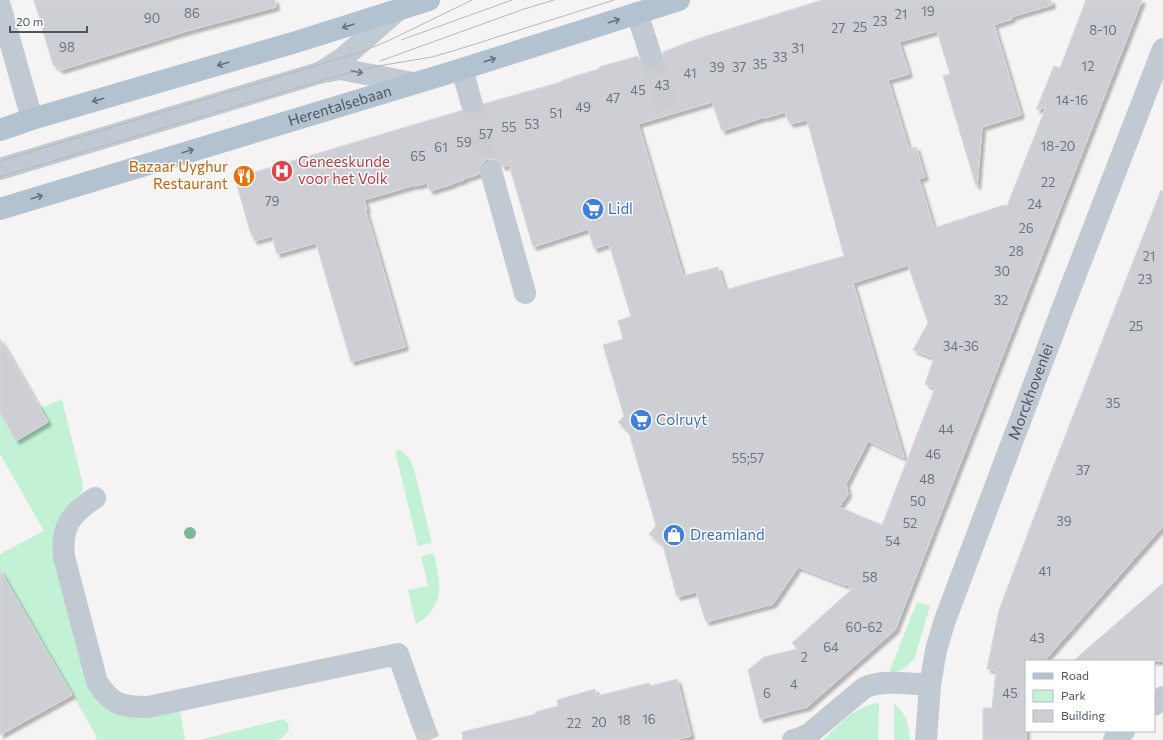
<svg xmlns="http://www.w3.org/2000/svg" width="1163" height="740" font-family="Commissioner,sans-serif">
	<defs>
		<filter id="shadow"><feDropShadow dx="3.5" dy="3.5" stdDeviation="1" flood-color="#0004"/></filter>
	</defs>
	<rect width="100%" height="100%" fill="#f5f3f3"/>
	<g fill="#c3f1d5">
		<path d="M62 399 83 485V490L64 514 91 688 180 710 185 740H94L97 737 0 570V554L44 531 0 454V412L16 440 48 422 40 408Z"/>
		<path d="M400 450 410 459 414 469 432 543 418 546 395 451Z"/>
		<path d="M434 553C440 583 447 605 416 624L408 590 428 586 421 556Z"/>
		<path d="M917 602 930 606 915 657C909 665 902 673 891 672L890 670Z"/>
		<path d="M879 703 878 740H823C839 725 856 705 879 703Z"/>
		<path d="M894 704C906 712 909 726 910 740H894Z"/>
		<path d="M284 719 288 723 289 730 283 737 277 740H199Z"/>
	</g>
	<g fill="#cdcfd5" stroke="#d7d9de" fill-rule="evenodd" filter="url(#shadow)">
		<path d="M34 0H275L276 7 187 31 61 70 53 65Z"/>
		<path d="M822 0H1051L1052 5 1011 17 1012 19 994 25 1021 115 982 127 977 186H976L943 76 950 74 937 31 899 42 909 74 888 80 909 149 916 147 925 177 919 179 934 228 1004 205 1007 206 1046 107 1036 110 1054 66 1060 68 1086 0H1142L895 630 807 707 760 719 748 670 764 657 797 649 792 643 853 588 848 586 852 583 845 585 798 567 773 604 706 622 696 592 677 597 663 546 649 534 656 526 629 433 618 422 624 416 603 345 623 339 618 321 631 316 609 244 594 249 588 229 533 247 509 165 503 167 499 162 494 159H487L482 163 479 168V174L463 179 464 180 453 183V184L430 191 427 183 415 186V185L364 200 367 209H365L386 280 405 347 351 362 316 243 277 254 272 236 254 241 252 234 251 235 235 178 463 110 468 113H475L480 109 483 104 561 82V81L575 76 599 69V67L638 56 643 66 648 68H654L661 64 663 58V52L697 39ZM712 102 722 131 765 117V118L785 112 788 121H789L790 124 807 120 844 256 725 290 718 267 683 276 638 124ZM908 265 928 323 913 350 934 358 925 384 935 388 882 525 839 507 848 494 846 484 868 441 904 458 853 283Z"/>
		<path d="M1161 190 1163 191V526L1044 661H1026V740H983V708H992L996 671 987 669 999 610 1048 480Z"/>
		<path d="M0 339 48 422 16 441 0 412Z"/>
		<path d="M0 570 72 695 0 735Z"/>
		<path d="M1163 583V661H1073Z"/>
		<path d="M677 679 691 736 675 740H463L462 732 536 714 535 712 558 706 557 700 595 689 597 696 649 683 650 686Z"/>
	</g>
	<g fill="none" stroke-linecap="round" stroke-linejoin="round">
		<g stroke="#caccce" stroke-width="22" stroke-dasharray="22 11" stroke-linecap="butt">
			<path d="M651 56 669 115"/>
			<path d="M471 101 491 171"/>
			<path d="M422 722 429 740"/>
		</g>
		<g stroke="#c1cad2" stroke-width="22">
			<path d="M0 6 32 119"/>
			<path d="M637 13 651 56"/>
			<path d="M462 69 471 101"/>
			<path d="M321 72 343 58 398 10"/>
			<path d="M0 169 319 73 340 69 413 83"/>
			<path d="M491 171 525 293"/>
			<path d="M95 498C70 514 61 527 64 557L97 682C112 705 121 707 148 707L398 654 422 722"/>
			<path d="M1154 705 1163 697"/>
			<path d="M793 740 800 738 809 734 864 688C881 679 910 684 930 685"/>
			<path id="s1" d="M926 740 930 685 936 650 945 620 1063 307 1163 49"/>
			<path d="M1114 740 1124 731"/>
		</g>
		<g stroke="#b3c2d1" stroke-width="22">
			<path d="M0 130 32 119 296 42 429 0"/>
			<path id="s2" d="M0 209 462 69 679 0"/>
		</g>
		<g stroke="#b5b8bd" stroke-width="1">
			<path d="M401 40 512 0"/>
			<path d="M380 61 524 9 554 0"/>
			<path d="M0 161 361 52 390 40 472 0"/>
			<path d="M0 177 334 77 378 66 432 57 453 51 614 0"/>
		</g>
	</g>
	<circle fill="#7bb799" cx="190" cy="533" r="6"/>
	<defs><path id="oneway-shaft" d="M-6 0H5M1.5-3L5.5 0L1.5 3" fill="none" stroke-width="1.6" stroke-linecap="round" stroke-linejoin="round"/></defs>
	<g stroke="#64717d">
		<use href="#oneway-shaft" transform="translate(614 21) rotate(-18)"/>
		<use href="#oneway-shaft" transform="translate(348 26) rotate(162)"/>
		<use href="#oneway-shaft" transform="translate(490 60) rotate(-18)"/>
		<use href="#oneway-shaft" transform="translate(223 64) rotate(164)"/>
		<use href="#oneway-shaft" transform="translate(98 100) rotate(164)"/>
		<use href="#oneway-shaft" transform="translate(188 151) rotate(-17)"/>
		<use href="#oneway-shaft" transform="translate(37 197) rotate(-17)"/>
	</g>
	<use stroke="#6e7983" href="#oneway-shaft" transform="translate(357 72) rotate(12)"/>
	<defs>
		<g id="hospital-disc" transform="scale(1.15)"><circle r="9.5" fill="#e0444e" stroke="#fff"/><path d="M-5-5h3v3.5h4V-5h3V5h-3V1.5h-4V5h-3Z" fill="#fff"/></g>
		<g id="restaurant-disc" transform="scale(1.15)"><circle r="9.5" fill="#e8710a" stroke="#fff"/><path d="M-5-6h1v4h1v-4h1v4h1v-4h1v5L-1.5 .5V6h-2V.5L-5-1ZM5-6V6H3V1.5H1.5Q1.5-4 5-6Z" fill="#fff"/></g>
		<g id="supermarket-disc" transform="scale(1.15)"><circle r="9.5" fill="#3f7fe0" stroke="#fff"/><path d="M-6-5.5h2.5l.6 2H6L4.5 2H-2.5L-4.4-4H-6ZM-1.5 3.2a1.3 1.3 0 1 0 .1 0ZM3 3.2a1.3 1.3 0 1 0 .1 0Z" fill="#fff"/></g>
		<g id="shop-disc" transform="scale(1.15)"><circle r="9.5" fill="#3f7fe0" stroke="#fff"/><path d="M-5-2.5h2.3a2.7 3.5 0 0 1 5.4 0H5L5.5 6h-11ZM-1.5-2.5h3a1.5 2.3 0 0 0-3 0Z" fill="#fff"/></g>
	</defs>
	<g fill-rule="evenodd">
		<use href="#hospital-disc" x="282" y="171"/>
		<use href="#restaurant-disc" x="244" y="176"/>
		<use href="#supermarket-disc" x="593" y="209"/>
		<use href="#supermarket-disc" x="641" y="420"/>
		<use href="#shop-disc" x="674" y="535"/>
	</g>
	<g text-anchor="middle" stroke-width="3" stroke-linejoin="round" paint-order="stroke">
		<g font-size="13" fill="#6b747e">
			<text x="928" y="16">19</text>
			<text x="192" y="18">86</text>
			<text x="901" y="19">21</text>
			<text x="152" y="23">90</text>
			<text x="880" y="26">23</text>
			<text x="860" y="32">25</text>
			<text x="838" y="33">27</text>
			<text x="1103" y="35">8-10</text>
			<text x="67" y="52">98</text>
			<text x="798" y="53">31</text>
			<text x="780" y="62">33</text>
			<text x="760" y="69">35</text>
			<text x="1088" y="71">12</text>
			<text x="717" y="72">39</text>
			<text x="739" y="72">37</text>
			<text x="690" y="78">41</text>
			<text x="662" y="90">43</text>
			<text x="638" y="95">45</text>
			<text x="613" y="103">47</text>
			<text x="1072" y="105">14-16</text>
			<text x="583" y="112">49</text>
			<text x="556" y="118">51</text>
			<text x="532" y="129">53</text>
			<text x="509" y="132">55</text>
			<text x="486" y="139">57</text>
			<text x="464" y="147">59</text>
			<text x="1058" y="151">18-20</text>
			<text x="441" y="152">61</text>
			<text x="418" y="161">65</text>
			<text x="1048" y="187">22</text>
			<text x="272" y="206">79</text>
			<text x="1035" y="209">24</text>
			<text x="1026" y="233">26</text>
			<text x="1016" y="256">28</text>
			<text x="1149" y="261">21</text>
			<text x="1002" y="276">30</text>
			<text x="1145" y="284">23</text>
			<text x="1001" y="305">32</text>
			<text x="1136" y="331">25</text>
			<text x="961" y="351">34-36</text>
			<text x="1113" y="408">35</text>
			<text x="946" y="434">44</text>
			<text x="933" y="459">46</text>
			<text x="748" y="463">55;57</text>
			<text x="1083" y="475">37</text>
			<text x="927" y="484">48</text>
			<text x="918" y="506">50</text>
			<text x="1064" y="526">39</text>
			<text x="910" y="528">52</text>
			<text x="893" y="546">54</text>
			<text x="1045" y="576">41</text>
			<text x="870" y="582">58</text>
			<text x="864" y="632">60-62</text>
			<text x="1037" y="643">43</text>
			<text x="831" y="652">64</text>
			<text x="804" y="662">2</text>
			<text x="794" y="689">4</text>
			<text x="767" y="698">6</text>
			<text x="1010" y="698">45</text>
			<text x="649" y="724">16</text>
			<text x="624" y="725">18</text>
			<text x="599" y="727">20</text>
			<text x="574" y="728">22</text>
		</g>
		<g font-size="15" fill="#4a5661" stroke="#fff">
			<text dy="5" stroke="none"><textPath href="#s2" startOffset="355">Herentalsebaan</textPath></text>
			<text dy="5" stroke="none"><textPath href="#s1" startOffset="366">Morckhovenlei</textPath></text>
		</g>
		<g font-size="15" fill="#be3a42" stroke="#fff" text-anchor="start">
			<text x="298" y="167">Geneeskunde<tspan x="298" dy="17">voor het Volk</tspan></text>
		</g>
		<g font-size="15" fill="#c56008" stroke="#fff" text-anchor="end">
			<text x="228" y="172">Bazaar Uyghur<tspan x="228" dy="17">Restaurant</tspan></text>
		</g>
		<g font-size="15" fill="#366cbe" stroke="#fff" text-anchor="start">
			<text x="608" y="214">Lidl</text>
			<text x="656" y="425">Colruyt</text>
			<text x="690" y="540">Dreamland</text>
		</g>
	</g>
	<rect x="1025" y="660" width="130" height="72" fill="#ffffff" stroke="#b7bbc0"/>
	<rect x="1033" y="673" width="20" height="6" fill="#b3c2d1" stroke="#b7bbc0"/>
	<text x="1061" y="680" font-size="12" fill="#4a5661">Road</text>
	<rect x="1033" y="690" width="20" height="12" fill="#c3f1d5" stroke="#b7bbc0"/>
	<text x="1061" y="700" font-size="12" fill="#4a5661">Park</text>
	<rect x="1033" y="710" width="20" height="12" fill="#cdcfd5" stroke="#b7bbc0"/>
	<text x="1061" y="720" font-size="12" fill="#4a5661">Building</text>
	<path d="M10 26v6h77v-6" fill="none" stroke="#4a5661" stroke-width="2"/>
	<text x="16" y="26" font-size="12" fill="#4a5661" stroke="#ffffff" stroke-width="3" paint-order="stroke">20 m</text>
</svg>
